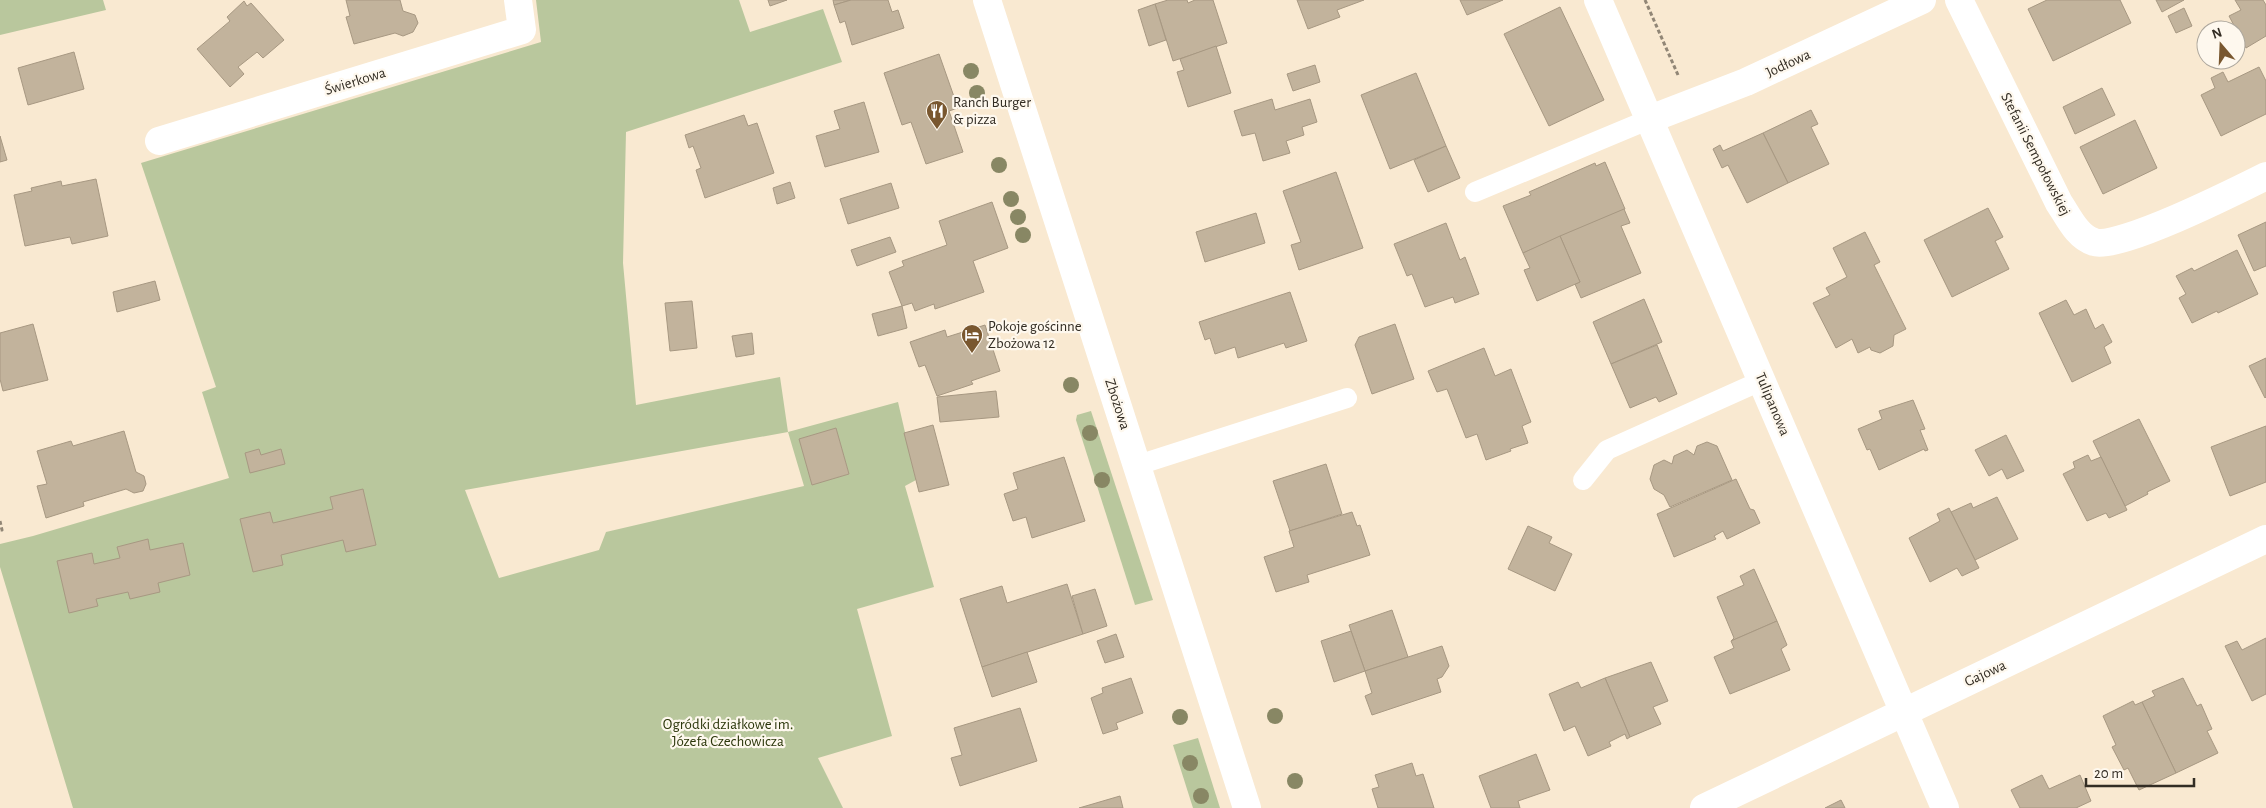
<svg xmlns="http://www.w3.org/2000/svg" width="2266" height="808" font-family="'Alegreya Sans',sans-serif">
	<rect width="100%" height="100%" fill="#f9e9d1"/>
	<g fill="#b9c79d" fill-rule="evenodd">
		<path d="M0 0H103L106 10 0 35Z"/>
		<path d="M536 0H739L750 32 823 9 842 62 626 132 623 263 636 405 780 377 788 432 898 402 916 480 905 486 934 587 857 609 892 736 818 758 843 808H73L0 567V544L33 536 229 478 202 392 216 387 141 163 541 42ZM836 429 849 474 812 484 800 439ZM788 432 804 486 606 532 599 550 499 578 465 490Z"/>
		<path d="M1091 411 1153 600 1135 605 1076 420 1077 415Z"/>
		<path d="M1198 738 1220 808H1193L1173 745Z"/>
	</g>
	<g fill="#c2b39c" stroke="#a79882">
		<path d="M346 0H400L403 11 415 15 418 23 413 32 403 36 395 33 354 44 346 17 350 16Z"/>
		<path d="M768 0H787L770 6Z"/>
		<path d="M833 0H851L834 5Z"/>
		<path d="M851 0H888L892 12 898 10 904 28 852 45 845 21 840 23 834 5Z"/>
		<path d="M1168 0H1187L1188 3 1195 0H1213L1227 43 1173 61 1155 4Z"/>
		<path d="M1297 0H1364L1337 10 1340 17 1308 29Z"/>
		<path d="M1460 0H1503L1467 15Z"/>
		<path d="M2047 0H2120L2131 23 2053 61 2028 9Z"/>
		<path d="M2156 0H2184L2162 12Z"/>
		<path d="M2235 0H2263L2266 5V36L2246 48 2229 16 2241 10Z"/>
		<path d="M244 1 247 6 251 3 284 40 263 58 257 52 238 67 244 74 230 87 197 49 230 21 227 17Z"/>
		<path d="M1155 4 1166 40 1149 46 1138 10Z"/>
		<path d="M1560 7 1604 100 1549 126 1504 34Z"/>
		<path d="M2184 8 2192 26 2176 33 2168 16Z"/>
		<path d="M1216 46 1231 93 1188 107 1177 72 1184 70 1180 59Z"/>
		<path d="M74 52 84 89 28 105 18 68Z"/>
		<path d="M939 54 958 108 949 111 963 152 926 164 911 122 902 125 884 73Z"/>
		<path d="M1315 65 1320 82 1293 91 1287 74Z"/>
		<path d="M2259 67 2266 81V114L2221 136 2201 95 2215 88 2211 78 2223 72 2228 82Z"/>
		<path d="M1416 73 1446 146 1390 169 1361 95Z"/>
		<path d="M2102 88 2115 115 2075 134 2063 107Z"/>
		<path d="M1272 99 1275 110 1310 99 1317 122 1302 127 1304 135 1286 141 1290 153 1263 161 1255 133 1242 136 1234 111Z"/>
		<path d="M864 102 879 152 825 167 816 136 840 129 834 111Z"/>
		<path d="M1811 110 1818 124 1811 127 1829 164 1788 183 1763 133Z"/>
		<path d="M744 115 748 126 757 123 774 173 705 198 696 170 701 168 693 146 689 148 685 135Z"/>
		<path d="M2135 120 2157 168 2103 194 2080 147Z"/>
		<path d="M1763 133 1788 183 1747 203 1728 165 1722 168 1713 149 1720 145 1723 151Z"/>
		<path d="M0 136 7 160 0 162Z"/>
		<path d="M1446 146 1460 178 1428 192 1414 160Z"/>
		<path d="M1605 162 1625 209 1523 253 1503 206 1531 195 1529 192 1595 163 1596 166Z"/>
		<path d="M1336 172 1363 248 1299 270 1291 245 1301 242 1283 191Z"/>
		<path d="M96 179 108 236 72 244 70 237 25 246 14 195 32 191 31 188 61 181 62 186Z"/>
		<path d="M790 182 795 198 777 204 773 188Z"/>
		<path d="M891 183 899 208 848 224 840 199Z"/>
		<path d="M992 202 1008 248 973 261 984 292 935 309 934 304 915 311 912 303 902 306 889 272 904 266 902 261 947 245 939 221Z"/>
		<path d="M1988 208 2003 237 1995 241 2009 269 1952 297 1924 240Z"/>
		<path d="M1624 209 1630 223 1621 226 1641 273 1581 298 1575 284 1580 282 1560 236Z"/>
		<path d="M1256 213 1265 243 1205 262 1196 232Z"/>
		<path d="M2266 222V266L2254 271 2238 235Z"/>
		<path d="M1446 223 1460 260 1465 257 1479 294 1455 303 1453 297 1425 307 1412 274 1407 276 1394 244Z"/>
		<path d="M1865 232 1880 262 1874 265 1906 329 1894 335 1893 346 1880 353 1871 350 1870 347 1858 353 1852 339 1836 348 1813 303 1830 295 1826 288 1847 277 1833 248Z"/>
		<path d="M1560 236 1580 282 1537 301 1524 270 1530 268 1523 253Z"/>
		<path d="M890 237 896 252 857 266 851 250Z"/>
		<path d="M2237 250 2258 294 2218 313 2217 311 2192 323 2179 298 2186 294 2176 276 2192 268 2194 271Z"/>
		<path d="M155 281 160 300 117 312 113 292Z"/>
		<path d="M1290 292 1307 341 1286 348 1284 343 1238 358 1235 347 1215 354 1210 338 1205 340 1199 322Z"/>
		<path d="M1644 299 1662 342 1611 364 1593 322Z"/>
		<path d="M2066 300 2074 315 2086 309 2095 329 2103 324 2112 342 2104 347 2111 363 2072 382 2039 313Z"/>
		<path d="M692 301 697 348 670 351 665 303Z"/>
		<path d="M902 306 907 328 878 336 872 314Z"/>
		<path d="M33 324 48 380 3 391 0 379V333Z"/>
		<path d="M1395 324 1414 379 1372 394 1355 345 1359 337Z"/>
		<path d="M985 325 1000 371 971 381 973 384 937 396 925 365 919 367 910 342 945 330 947 337Z"/>
		<path d="M752 333 754 354 736 357 732 336Z"/>
		<path d="M1657 345 1677 394 1659 402 1656 397 1630 408 1611 364Z"/>
		<path d="M1484 348 1495 376 1511 369 1531 422 1522 426 1528 443 1510 449 1511 451 1486 460 1477 434 1466 438 1447 389 1437 392 1428 371Z"/>
		<path d="M2266 358V397L2265 398 2249 366Z"/>
		<path d="M996 391 999 417 940 422 937 397Z"/>
		<path d="M1913 400 1925 429 1920 430 1928 450 1925 451 1924 449 1879 470 1870 449 1867 450 1858 429 1882 419 1879 411Z"/>
		<path d="M2139 419 2170 481 2147 492 2148 494 2125 506 2093 441Z"/>
		<path d="M933 425 949 485 919 492 904 433Z"/>
		<path d="M2266 426V482L2230 496 2211 447Z"/>
		<path d="M836 428 849 474 812 485 799 439Z"/>
		<path d="M124 431 136 472 144 476 146 484 143 491 134 493 126 489 83 502 84 506 46 518 37 486 47 484 37 451 71 441 73 446Z"/>
		<path d="M2006 435 2024 471 2007 479 2002 469 1989 476 1975 450Z"/>
		<path d="M1707 442 1717 446 1732 480 1670 507 1664 495 1654 489 1650 479 1654 465 1664 460 1672 464 1674 456 1687 450 1694 455 1697 446Z"/>
		<path d="M259 449 261 455 281 449 285 464 250 473 245 453Z"/>
		<path d="M2088 455 2091 461 2101 457 2125 506 2127 510 2125 511 2109 518 2106 513 2087 521 2063 474 2075 468 2073 462Z"/>
		<path d="M1064 457 1085 521 1032 538 1026 517 1013 521 1004 494 1018 489 1013 473Z"/>
		<path d="M1326 464 1342 514 1290 531 1273 481Z"/>
		<path d="M1736 479 1750 509 1754 510 1760 523 1727 539 1723 531 1714 536 1716 539 1674 557 1657 514Z"/>
		<path d="M363 489 376 545 346 552 343 540 281 555 283 565 253 572 240 519 270 512 273 523 333 509 330 497Z"/>
		<path d="M1997 497 2018 539 1975 560 1951 512 1971 503 1973 508Z"/>
		<path d="M1949 508 1979 568 1962 576 1957 568 1930 582 1909 538 1940 521 1937 514Z"/>
		<path d="M1352 512 1357 526 1360 525 1370 555 1307 575 1309 582 1276 592 1264 557 1294 547 1289 531Z"/>
		<path d="M1528 526 1552 537 1549 543 1572 554 1555 591 1508 569Z"/>
		<path d="M148 539 150 550 183 543 190 575 158 583 160 592 130 599 128 592 96 599 98 606 69 613 57 561 92 553 94 564 120 558 117 547Z"/>
		<path d="M1754 569 1777 621 1731 641 1734 638 1717 597 1744 585 1740 576Z"/>
		<path d="M1067 584 1083 634 982 667 960 599 1002 586 1007 603Z"/>
		<path d="M1095 589 1107 626 1083 634 1072 596Z"/>
		<path d="M1392 610 1408 657 1365 671 1349 625Z"/>
		<path d="M1777 621 1787 645 1781 649 1790 670 1730 694 1714 657 1734 648 1731 641Z"/>
		<path d="M1351 631 1365 671 1334 682 1321 641Z"/>
		<path d="M1116 634 1124 657 1105 663 1097 641Z"/>
		<path d="M2266 638V694L2252 701 2225 646 2237 641 2242 650Z"/>
		<path d="M1442 646 1449 666 1442 677 1437 679 1441 692 1372 715 1365 696 1372 693 1365 671Z"/>
		<path d="M1027 652 1037 682 992 697 982 667Z"/>
		<path d="M1651 662 1668 701 1653 707 1661 724 1630 737 1605 678Z"/>
		<path d="M1131 678 1143 713 1116 723 1118 729 1103 734 1091 698 1103 693 1102 688Z"/>
		<path d="M1605 678 1630 737 1627 739 1625 734 1609 742 1611 746 1588 756 1575 726 1564 731 1549 694 1578 682 1581 688Z"/>
		<path d="M2183 678 2197 706 2201 704 2212 729 2207 731 2218 753 2176 773 2142 702 2155 696 2152 691Z"/>
		<path d="M2133 701 2135 705 2142 702 2176 773 2139 790 2128 768 2124 770 2112 747 2116 745 2103 716Z"/>
		<path d="M1020 708 1037 761 960 786 951 758 962 755 954 728Z"/>
		<path d="M1536 754 1550 790 1518 801 1520 808H1491L1479 776Z"/>
		<path d="M1412 763 1416 776 1423 774 1434 808H1378L1372 789 1379 787 1375 775Z"/>
		<path d="M2042 775 2049 789 2080 775 2091 801 2076 808H2020L2011 790Z"/>
		<path d="M1120 796 1123 808H1079Z"/>
		<path d="M1841 800 1845 808H1825Z"/>
	</g>
	<g fill="none" stroke-linecap="round" stroke-linejoin="round">
		<g stroke="#918676" stroke-width="3" stroke-dasharray="4 2.5" stroke-linecap="butt">
			<path d="M1645 0 1678 75"/>
			<path d="M0 521 2 530H0"/>
		</g>
		<g stroke="#fff" stroke-width="20">
			<path d="M1475 192 1650 119"/>
			<path d="M1138 465 1347 398"/>
			<path d="M1583 480 1607 450 1763 380"/>
		</g>
		<g stroke="#fff" stroke-width="28">
			<path d="M1598 0 1945 808"/>
			<path d="M1959 0 2059 203C2068 216 2077 237 2094 242 2119 250 2238 190 2266 176"/>
			<path d="M1650 119 1746 82 1922 0"/>
			<path d="M159 141 522 30 518 0"/>
			<path d="M1704 808 2266 539"/>
		</g>
		<path stroke="#fff" stroke-width="28" d="M987 0 1247 808"/>
	</g>
	<g fill="#888764">
		<circle cx="971" cy="71" r="8"/>
		<circle cx="977" cy="93" r="8"/>
		<circle cx="999" cy="165" r="8"/>
		<circle cx="1011" cy="199" r="8"/>
		<circle cx="1018" cy="217" r="8"/>
		<circle cx="1023" cy="235" r="8"/>
		<circle cx="1071" cy="385" r="8"/>
		<circle cx="1090" cy="433" r="8"/>
		<circle cx="1102" cy="480" r="8"/>
		<circle cx="1275" cy="716" r="8"/>
		<circle cx="1180" cy="717" r="8"/>
		<circle cx="1190" cy="763" r="8"/>
		<circle cx="1295" cy="781" r="8"/>
		<circle cx="1201" cy="796" r="8"/>
	</g>
	<defs>
		<g id="restaurant-pin" transform="scale(1.125)"><path d="M0 17L-7.5 6A9.5 9.5 0 1 1 7.5 6Z" fill="#79572f" stroke="#fef8ee"/><path d="M-5-6h1v4h1v-4h1v4h1v-4h1v5L-1.5 .5V6h-2V.5L-5-1ZM5-6V6H3V1.5H1.5Q1.5-4 5-6Z" fill="#fff"/></g>
		<g id="hotel-pin" transform="scale(1.125)"><path d="M0 17L-7.5 6A9.5 9.5 0 1 1 7.5 6Z" fill="#79572f" stroke="#fef8ee"/><path d="M-6-4.5h1.5V1H6V5H4.5V3h-9V5H-6ZM-4 0a1.8 1.8 0 1 1 3.6 0ZM.5 0V-2.5h3Q6-2.5 6 0Z" fill="#fff"/></g>
	</defs>
	<g fill-rule="evenodd">
		<use href="#restaurant-pin" x="937" y="111"/>
		<use href="#hotel-pin" x="972" y="335"/>
	</g>
	<g text-anchor="middle" stroke-width="4.5" stroke-linejoin="round" paint-order="stroke">
		<g font-size="15" fill="#332d24" stroke="#fef8ee">
			<text transform="translate(1788 63) rotate(-25)" y="5">Jodłowa</text>
			<text transform="translate(355 81) rotate(-17)" y="5">Świerkowa</text>
			<text transform="translate(2036 154) rotate(63)" y="5">Stefanii Sempołowskiej</text>
			<text transform="translate(1118 404) rotate(72)" y="5">Zbożowa</text>
			<text transform="translate(1773 404) rotate(67)" y="5">Tulipanowa</text>
			<text transform="translate(1985 673) rotate(-25)" y="5">Gajowa</text>
		</g>
		<g font-size="15" fill="#332d24" stroke="#fef8ee" text-anchor="start">
			<text x="953" y="107">Ranch Burger<tspan x="953" dy="17">&amp; pizza</tspan></text>
			<text x="988" y="331">Pokoje gościnne<tspan x="988" dy="17">Zbożowa 12</tspan></text>
		</g>
		<g font-size="15" fill="#2b360a" stroke="#fef8ee">
			<text x="728" y="729">Ogródki działkowe im.<tspan x="728" dy="17">Józefa Czechowicza</tspan></text>
		</g>
	</g>
	<g transform="translate(2221 45) rotate(341)"><circle r="24" fill="#fef8ee" stroke="#ada79d"/>
	<path d="M0-4L9 19L0 12L-9 19Z" fill="#79572f"/>
	<text y="-8" font-size="14" font-weight="bold" text-anchor="middle" fill="#332d24">N</text>
	</g>
	<path d="M2086 778v8h108v-8" fill="none" stroke="#332d24" stroke-width="2.5"/>
	<text x="2094" y="778" font-size="15" fill="#332d24" stroke="#fef8ee" stroke-width="4" paint-order="stroke">20 m</text>
</svg>
